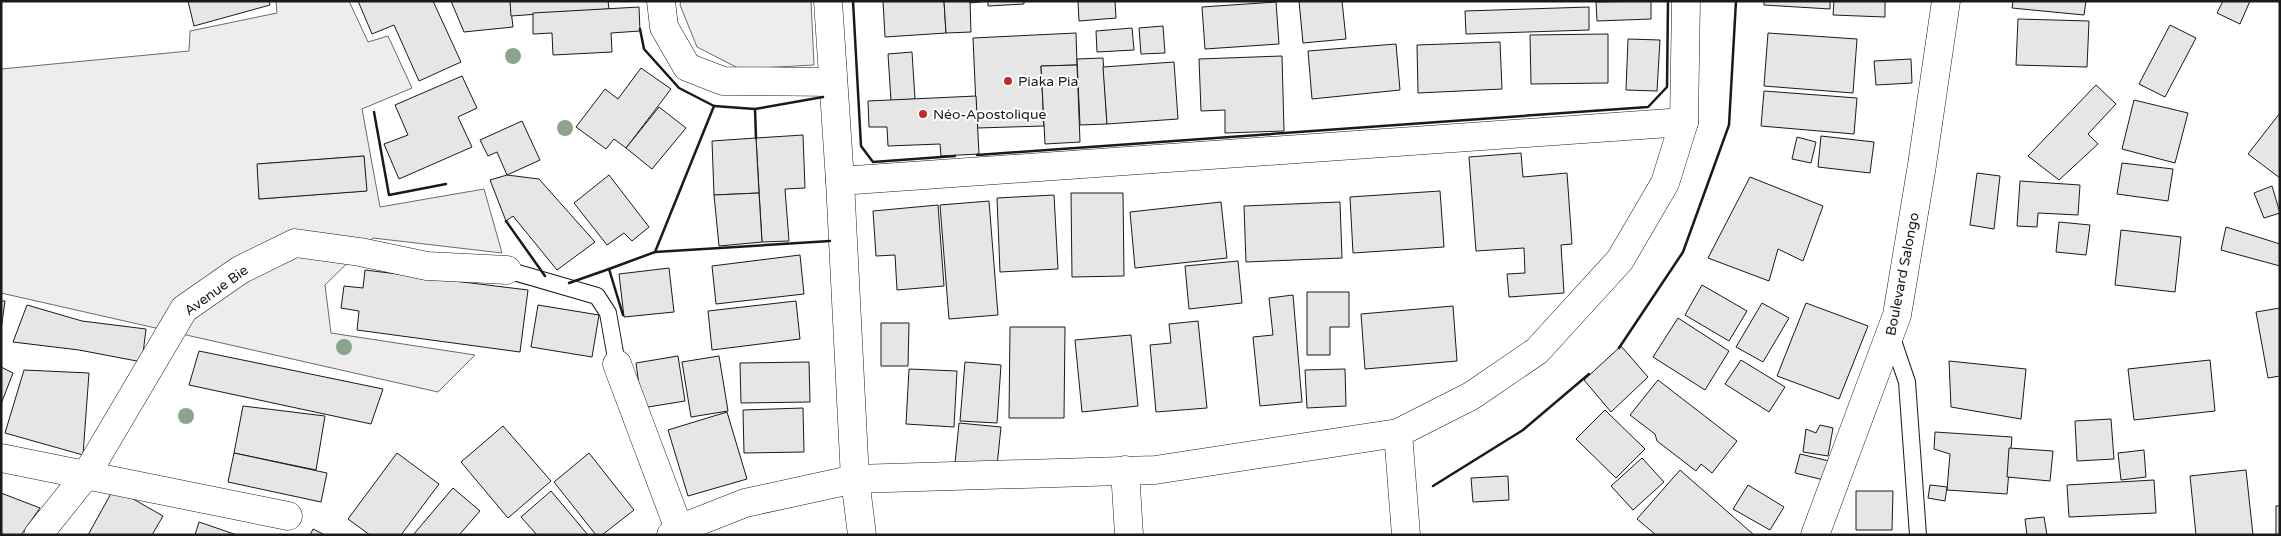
<svg xmlns="http://www.w3.org/2000/svg" width="2281" height="536" font-family="'Varela Round',sans-serif">
	<rect width="100%" height="100%" fill="#fff"/>
	<g fill="#ededed" stroke="#6a6a6a" fill-rule="evenodd">
		<path d="M276 1H349L368 42 388 36 412 88 362 109 380 207 484 189 502 253 373 238 325 285 331 333 475 355 438 392 1 293V69L189 51 190 31 277 13ZM364 156 366 191 259 199 258 164Z"/>
		<path d="M681 1H811L814 65 740 69 697 47 680 5Z"/>
	</g>
	<g fill="#e6e6e6" stroke="#1a1a1a">
		<path d="M188 1H269L270 5 194 26Z"/>
		<path d="M358 1H433L461 62 419 81 394 25 372 34Z"/>
		<path d="M451 1H510L513 27 464 32Z"/>
		<path d="M510 1H608L609 9 511 16Z"/>
		<path d="M883 1H944L946 33 885 37Z"/>
		<path d="M944 1H970L971 32 946 33Z"/>
		<path d="M970 1H1024V4L988 6V1L970 3Z"/>
		<path d="M1078 1H1115L1116 18 1079 21Z"/>
		<path d="M1299 1H1342L1346 39 1303 43Z"/>
		<path d="M1651 1V19L1597 21 1596 2Z"/>
		<path d="M1764 1H1830V9L1764 5Z"/>
		<path d="M1834 1H1885V17L1833 15Z"/>
		<path d="M2013 1H2086L2084 15 2012 8Z"/>
		<path d="M2223 1H2250L2240 24 2217 13Z"/>
		<path d="M1276 2 1279 44 1205 49 1202 7Z"/>
		<path d="M639 7 640 31 611 33 612 52 553 55 552 33 533 34V13Z"/>
		<path d="M1589 7V30L1466 34 1465 11Z"/>
		<path d="M2018 19 2089 21 2087 67 2016 65Z"/>
		<path d="M2170 25 2196 38 2165 97 2139 84Z"/>
		<path d="M1163 26 1165 53 1141 54 1139 28Z"/>
		<path d="M1132 28 1134 50 1097 52 1096 31Z"/>
		<path d="M1076 33 1077 65 1041 66 1044 126 977 128 973 38Z"/>
		<path d="M1768 33 1857 39 1853 93 1764 86Z"/>
		<path d="M1608 34V83L1531 84 1530 35Z"/>
		<path d="M1628 39 1660 40 1657 91 1626 90Z"/>
		<path d="M1500 42 1502 89 1418 93 1417 45Z"/>
		<path d="M1396 44 1400 90 1312 99 1308 51Z"/>
		<path d="M912 52 915 99 891 101 888 54Z"/>
		<path d="M1282 56 1284 131 1225 133V110L1201 111 1199 59Z"/>
		<path d="M1103 58 1107 124 1080 125 1077 59Z"/>
		<path d="M1911 59 1912 83 1876 85 1874 61Z"/>
		<path d="M1174 62 1178 119 1107 124 1103 67Z"/>
		<path d="M1077 65 1080 142 1045 144 1041 66Z"/>
		<path d="M641 68 671 89 626 148 614 139 606 149 576 127 605 89 618 99Z"/>
		<path d="M462 76 477 108 458 117 472 147 399 179 384 144 408 135 395 105Z"/>
		<path d="M2096 85 2116 104 2088 134 2098 144 2059 180 2028 156Z"/>
		<path d="M1764 91 1857 98 1854 134 1761 126Z"/>
		<path d="M976 96 979 154 941 156 940 144 888 146 887 127H869L868 101Z"/>
		<path d="M2134 100 2188 113 2175 163 2122 149Z"/>
		<path d="M659 107 686 128 652 169 626 148Z"/>
		<path d="M2280 113V178L2248 154Z"/>
		<path d="M522 121 540 160 507 175 497 152 488 156 480 140Z"/>
		<path d="M803 135 805 188 785 189 789 241 762 242 756 138Z"/>
		<path d="M1821 136 1874 142 1870 173 1818 167Z"/>
		<path d="M1797 137 1816 142 1811 163 1792 159Z"/>
		<path d="M756 138 759 193 714 195 712 141Z"/>
		<path d="M1521 153 1523 177 1567 173 1572 244 1561 245 1564 293 1509 297 1507 274 1525 273 1524 248 1476 251 1469 157Z"/>
		<path d="M364 156 367 191 259 199 257 164Z"/>
		<path d="M2122 163 2173 169 2168 201 2117 194Z"/>
		<path d="M1977 173 2000 176 1994 229 1970 225Z"/>
		<path d="M507 175 539 179 595 242 557 270 513 216 506 221 490 180Z"/>
		<path d="M609 175 649 227 632 241 624 233 607 245 574 203Z"/>
		<path d="M1750 177 1823 206 1803 261 1778 249 1769 281 1708 258Z"/>
		<path d="M2020 181 2080 185 2078 215 2038 213 2037 227 2017 226Z"/>
		<path d="M2272 186 2280 213 2264 218 2254 193Z"/>
		<path d="M1440 191 1444 247 1353 253 1350 197Z"/>
		<path d="M759 193 762 242 719 246 714 195Z"/>
		<path d="M1071 193H1123L1124 276 1072 277Z"/>
		<path d="M1054 195 1058 269 1000 272 997 198Z"/>
		<path d="M989 201 998 315 949 319 940 205Z"/>
		<path d="M1221 202 1227 258 1135 268 1130 212Z"/>
		<path d="M1340 202 1342 258 1246 262 1244 206Z"/>
		<path d="M938 205 944 286 897 290 895 255 876 256 873 211Z"/>
		<path d="M2059 222 2090 225 2086 255 2056 252Z"/>
		<path d="M2226 227 2280 244V266L2221 250Z"/>
		<path d="M2121 230 2181 237 2175 292 2115 285Z"/>
		<path d="M800 255 804 294 716 304 712 266Z"/>
		<path d="M1238 261 1242 303 1189 309 1185 266Z"/>
		<path d="M669 268 674 312 624 317 619 274Z"/>
		<path d="M365 270 528 290 520 352 357 330 359 311 341 308 344 286 363 288Z"/>
		<path d="M1702 285 1747 311 1729 341 1685 315Z"/>
		<path d="M1307 292H1349V327H1330V355H1307Z"/>
		<path d="M1293 295 1302 402 1260 406 1253 337 1273 335 1269 298Z"/>
		<path d="M1 301H5L1 330Z"/>
		<path d="M796 301 800 339 712 350 708 311Z"/>
		<path d="M1762 303 1789 318 1763 362 1736 347Z"/>
		<path d="M1806 303 1868 326 1839 399 1777 376Z"/>
		<path d="M27 305 82 321 146 329 142 362 79 350 13 342Z"/>
		<path d="M538 305 599 315 592 357 531 347Z"/>
		<path d="M1453 306 1457 361 1365 369 1361 314Z"/>
		<path d="M2280 308V376L2268 378 2256 312Z"/>
		<path d="M1678 318 1729 351 1705 390 1653 357Z"/>
		<path d="M1198 321 1207 408 1156 412 1150 345 1171 343 1169 324Z"/>
		<path d="M881 323H909L908 366H881Z"/>
		<path d="M1010 327H1065L1064 418H1009Z"/>
		<path d="M1131 335 1138 406 1082 412 1075 340Z"/>
		<path d="M1621 346 1648 377 1611 412 1584 380Z"/>
		<path d="M199 351 383 389 371 424 189 385Z"/>
		<path d="M678 356 685 401 642 408 636 363Z"/>
		<path d="M719 356 728 411 691 417 682 362Z"/>
		<path d="M1741 360 1785 387 1769 412 1725 384Z"/>
		<path d="M2210 360 2215 411 2134 420 2128 369Z"/>
		<path d="M1949 361 2026 369 2021 419 1951 407Z"/>
		<path d="M809 362 810 402 741 403 740 363Z"/>
		<path d="M965 362 1001 365 997 423 960 421Z"/>
		<path d="M1 367 13 373 1 404Z"/>
		<path d="M909 369 957 371 954 427 906 424Z"/>
		<path d="M1345 369 1346 406 1307 408 1305 370Z"/>
		<path d="M24 370 89 373 83 455 5 433Z"/>
		<path d="M1658 380 1737 441 1712 473 1701 464 1696 471 1657 441 1655 434 1630 415Z"/>
		<path d="M243 406 325 416 316 470 234 453Z"/>
		<path d="M803 408 804 452 744 453 743 410Z"/>
		<path d="M1605 410 1645 449 1616 478 1576 439Z"/>
		<path d="M727 412 747 479 688 496 668 430Z"/>
		<path d="M2111 419 2114 459 2077 461 2075 421Z"/>
		<path d="M959 423 1001 427 997 466 955 463Z"/>
		<path d="M1820 425 1833 428 1828 456 1803 452 1806 429 1816 433Z"/>
		<path d="M503 426 551 481 508 518 461 462Z"/>
		<path d="M1935 432 2012 437 2007 494 1947 490 1950 454 1934 449Z"/>
		<path d="M2009 448 2053 451 2050 481 2007 477Z"/>
		<path d="M2144 450 2146 477 2121 480 2118 453Z"/>
		<path d="M234 453 327 473 321 502 228 482Z"/>
		<path d="M397 453 439 484 401 535H370L348 519Z"/>
		<path d="M589 453 634 510 602 535H596L554 482Z"/>
		<path d="M1800 454 1829 461 1824 480 1795 473Z"/>
		<path d="M1642 458 1664 482 1633 510 1611 486Z"/>
		<path d="M1680 470 1754 535H1656L1637 519Z"/>
		<path d="M2246 470 2253 535H2196L2190 476Z"/>
		<path d="M1508 476 1509 500 1473 502 1471 478Z"/>
		<path d="M2154 480 2156 513 2069 517 2067 485Z"/>
		<path d="M1748 485 1784 507 1770 530 1733 509Z"/>
		<path d="M1930 485 1947 487 1945 501 1928 498Z"/>
		<path d="M114 488 163 516 152 535H88Z"/>
		<path d="M453 488 480 511 459 535H413Z"/>
		<path d="M551 491 588 535H537L521 517Z"/>
		<path d="M1856 491H1893L1892 530H1856Z"/>
		<path d="M1 493 40 508 21 535H1Z"/>
		<rect x="2276" y="506" width="4" height="29"/>
		<path d="M2044 517 2047 535H2027L2025 519Z"/>
		<path d="M199 522 237 535H195Z"/>
		<path d="M313 529 325 535H310Z"/>
	</g>
	<g fill="none" stroke-linecap="round" stroke-linejoin="round">
		<g stroke="#1a1a1a" stroke-width="18">
			<g id="service">
				<path d="M507 270 597 296 608 313 617 364"/>
				<path d="M1891 335 1907 382 1918 535"/>
			</g>
		</g>
		<g stroke="#1a1a1a" stroke-width="29">
			<g id="minor">
				<path d="M661 1 664 27 687 67 723 81 833 82"/>
				<path d="M828 1 840 181 855 479 862 535"/>
				<path d="M840 181 1684 122"/>
				<path d="M617 364 679 529"/>
				<path d="M1398 433 1406 535"/>
				<path d="M1 458 288 516"/>
				<path d="M1125 470 1129 535"/>
				<path d="M38 535 86 475 184 309 240 270 295 243 360 252 427 266 507 270"/>
				<path d="M671 535 679 529 745 503 855 479 1155 470 1398 433 1471 396 1537 351 1620 260 1665 183 1684 122 1686 1"/>
				<path d="M1815 535 1897 315 1922 165 1946 1"/>
			</g>
		</g>
		<use href="#service" stroke="#fff" stroke-width="16"/>
		<use href="#minor" stroke="#fff" stroke-width="28"/>
		<g stroke="#1a1a1a" stroke-width="2.5">
			<path d="M853 1 861 146 873 162 955 156"/>
			<path d="M640 29 644 49 679 88 714 106 755 109 823 97"/>
			<path d="M755 109 756 138"/>
			<path d="M374 112 389 195 446 184"/>
			<path d="M977 155 1648 107 1667 87 1668 1"/>
			<path d="M506 221 545 276"/>
			<path d="M655 252 714 106"/>
			<path d="M609 269 655 252 830 241"/>
			<path d="M569 283 609 269 623 315"/>
			<path d="M1619 348 1683 252 1729 125 1736 1"/>
			<path d="M1433 486 1523 430 1589 374"/>
		</g>
	</g>
	<g fill="#8aa48f">
		<circle cx="513" cy="56" r="8"/>
		<circle cx="565" cy="128" r="8"/>
		<circle cx="344" cy="347" r="8"/>
		<circle cx="186" cy="416" r="8"/>
	</g>
	<g fill="#c62828" stroke="#fff" stroke-width="2">
		<circle cx="1008" cy="81" r="5"/>
		<circle cx="923" cy="114" r="5"/>
	</g>
	<g text-anchor="middle" stroke-width="4" stroke-linejoin="round" paint-order="stroke">
		<g font-size="14" fill="#1a1a1a" stroke="#fff" text-anchor="start">
			<text x="1018" y="86">Piaka Pia</text>
			<text x="933" y="119">Néo-Apostolique</text>
		</g>
		<g font-size="14" fill="#1a1a1a" stroke="#fff">
			<text transform="translate(1902 274) rotate(-79)" y="5">Boulevard Salongo</text>
			<text transform="translate(216 290) rotate(-36)" y="5">Avenue Bie</text>
		</g>
	</g>
	<rect width="2281" height="536" fill="none" stroke="#1a1a1a" stroke-width="5"/>
</svg>
